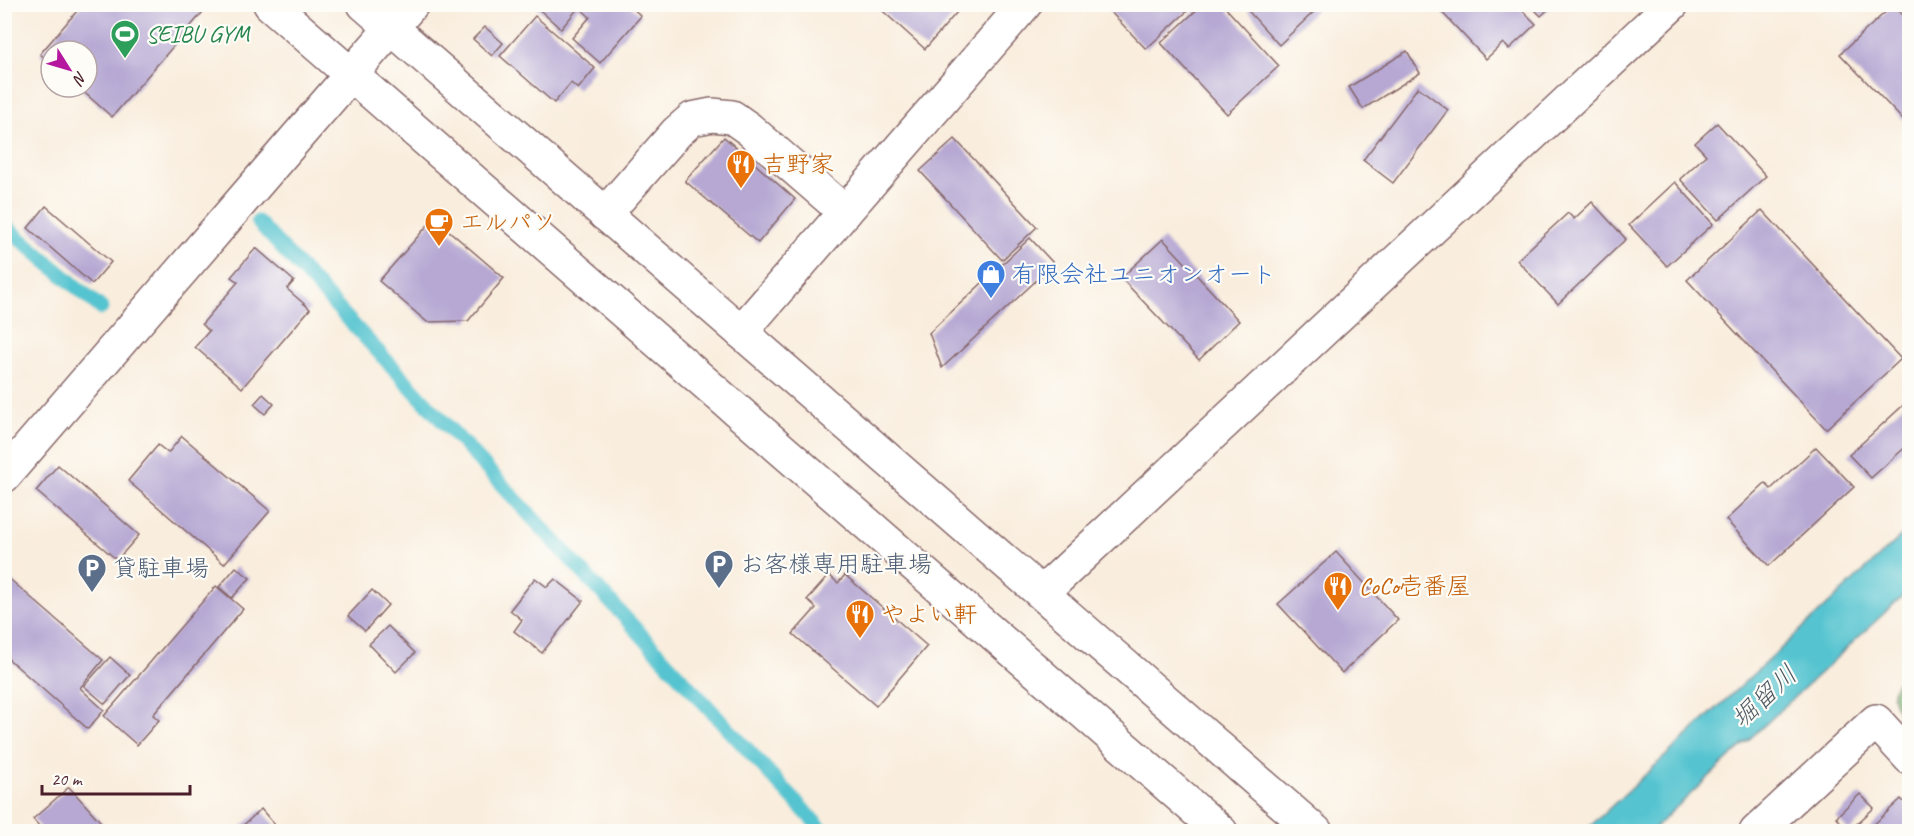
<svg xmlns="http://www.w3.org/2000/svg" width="1914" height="836" font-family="Caveat,'Klee One',sans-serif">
	<rect width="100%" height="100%" fill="#fdfcf7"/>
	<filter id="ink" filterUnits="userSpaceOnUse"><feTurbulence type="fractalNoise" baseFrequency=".0167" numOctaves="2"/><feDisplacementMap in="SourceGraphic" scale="12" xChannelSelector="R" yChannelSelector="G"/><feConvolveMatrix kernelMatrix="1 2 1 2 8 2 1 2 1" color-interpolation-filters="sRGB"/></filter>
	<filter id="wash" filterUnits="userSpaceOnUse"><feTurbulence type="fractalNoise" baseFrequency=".008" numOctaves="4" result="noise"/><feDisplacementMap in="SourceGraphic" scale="24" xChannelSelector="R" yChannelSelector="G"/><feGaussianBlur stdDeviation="1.35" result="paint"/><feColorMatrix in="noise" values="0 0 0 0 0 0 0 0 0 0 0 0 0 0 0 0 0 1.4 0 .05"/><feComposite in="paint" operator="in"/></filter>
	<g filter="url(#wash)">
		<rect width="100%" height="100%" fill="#f9eddd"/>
		<path fill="#78b271" stroke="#61684e" stroke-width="1.5" d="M1909 669V725C1889 702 1885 691 1909 669Z"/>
		<path fill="#57c4d0" stroke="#50727e" stroke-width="1.5" d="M1909 529V590L1651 831H1585Z"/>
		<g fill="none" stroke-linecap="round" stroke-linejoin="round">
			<g stroke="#57c4d0" stroke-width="15">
				<path d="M258 222 824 832"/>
				<path d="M4 225 101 308"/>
			</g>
		</g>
		<g id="blocks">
			<g fill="#b6a8d3">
				<path d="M83 4H193L202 13 112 117 78 87H87V51H51V63L40 54Z"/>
				<path d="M533 4H628L641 16 600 63 572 38 590 17 579 7 561 29Z"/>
				<path d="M875 4H964L925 49Z"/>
				<path d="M1203 4H1222L1279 66 1227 114 1161 43Z"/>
				<path d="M1242 4H1322L1279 45Z"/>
				<path d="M1104 5H1194L1146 49Z"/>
				<path d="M1435 5H1517L1536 24 1509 49 1503 43 1486 59Z"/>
				<path d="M1530 5H1553L1541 16Z"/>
				<path d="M1893 5 1910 22V114L1903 120 1840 54Z"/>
				<path d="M535 16 595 68 578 89 571 83 554 103 500 56Z"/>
				<path d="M485 27 503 43 492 56 473 39Z"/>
				<path d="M1407 51 1420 73 1363 109 1349 87Z"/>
				<path d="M1418 87 1448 110 1393 183 1363 160Z"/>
				<path d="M1717 123 1766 176 1718 220 1680 179 1706 155 1695 143Z"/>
				<path d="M724 137 795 199 758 243 685 181Z"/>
				<path d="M955 139 1037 227 1002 260 920 171Z"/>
				<path d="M1675 182 1713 224 1667 266 1629 225Z"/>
				<path d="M1592 202 1626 239 1558 304 1517 260 1568 213 1574 219Z"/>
				<path d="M46 206 111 262 92 284 28 228Z"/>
				<path d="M1762 210 1901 359 1826 429 1687 280Z"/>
				<path d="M434 218 504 278 468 321 427 322 379 281Z"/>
				<path d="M1030 238 1054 264 942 368 929 333Z"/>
				<path d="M1163 239 1239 321 1199 360 1121 278Z"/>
				<path d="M256 248 294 281 287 289 310 309 242 388 195 347 209 331 202 324 238 282 231 277Z"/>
				<path d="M263 394 274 404 265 414 254 404Z"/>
				<path d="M1910 399V443L1871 478 1849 455Z"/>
				<path d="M182 436 270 511 224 564 128 481 158 445 168 453Z"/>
				<path d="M1816 447 1854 487 1769 566 1726 520 1765 483 1771 489Z"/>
				<path d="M58 465 139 535 117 560 36 491Z"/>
				<path d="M1336 552 1398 620 1342 673 1278 604Z"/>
				<path d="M236 567 250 578 232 598 219 587Z"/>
				<path d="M5 575 103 660 80 688 104 710 88 729 5 656Z"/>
				<path d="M829 575 838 583 845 575 927 646 876 706 793 634 816 608 807 600Z"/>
				<path d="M535 578 547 587 555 579 583 601 542 653 514 631 522 620 510 610Z"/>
				<path d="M216 586 243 609 153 715 159 720 137 745 104 716Z"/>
				<path d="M372 590 388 605 365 631 348 616Z"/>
				<path d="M388 626 415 653 396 672 369 644Z"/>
				<path d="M110 657 130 675 105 704 84 686Z"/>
				<path d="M69 787 110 832H44L33 819Z"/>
				<path d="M1860 794 1874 808 1849 831 1836 817Z"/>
				<path d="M1901 799 1910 808V832H1866Z"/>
				<path d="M261 809 281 832H236Z"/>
			</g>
		</g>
	</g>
	<g filter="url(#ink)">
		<use href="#blocks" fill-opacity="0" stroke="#876769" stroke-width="1.5"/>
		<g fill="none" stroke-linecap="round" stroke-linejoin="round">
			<g stroke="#876769" stroke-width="36">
				<g id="minor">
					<path d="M270 4 1221 832"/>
					<path d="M364 4 1316 832"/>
					<path d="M605 214 677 132 692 119 712 115 732 117 749 129 845 212"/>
					<path d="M741 332 1025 4"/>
					<path d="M4 476 412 4"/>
					<path d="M1042 593 1672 4"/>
					<path d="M1756 832 1876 721 1910 758"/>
				</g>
			</g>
			<use href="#minor" stroke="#fff" stroke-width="33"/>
		</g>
	</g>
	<defs>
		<g id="stadium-pin" transform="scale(1.5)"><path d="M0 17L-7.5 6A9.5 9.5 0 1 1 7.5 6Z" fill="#2e9e5b" stroke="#fdfcf7"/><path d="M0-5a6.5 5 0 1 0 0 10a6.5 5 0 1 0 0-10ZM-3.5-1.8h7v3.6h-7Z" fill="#fff"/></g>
		<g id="restaurant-pin" transform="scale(1.5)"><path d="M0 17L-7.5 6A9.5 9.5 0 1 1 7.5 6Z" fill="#e8710a" stroke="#fdfcf7"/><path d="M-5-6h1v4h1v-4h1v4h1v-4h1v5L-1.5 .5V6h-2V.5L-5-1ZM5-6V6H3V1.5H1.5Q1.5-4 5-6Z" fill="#fff"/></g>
		<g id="cafe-pin" transform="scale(1.5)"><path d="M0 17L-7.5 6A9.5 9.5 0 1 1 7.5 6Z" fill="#e8710a" stroke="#fdfcf7"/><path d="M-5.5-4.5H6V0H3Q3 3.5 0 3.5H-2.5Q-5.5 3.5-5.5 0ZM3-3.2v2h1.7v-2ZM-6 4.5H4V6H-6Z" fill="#fff"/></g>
		<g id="shop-pin" transform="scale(1.5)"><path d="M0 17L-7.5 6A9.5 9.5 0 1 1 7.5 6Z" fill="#3f7fe0" stroke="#fdfcf7"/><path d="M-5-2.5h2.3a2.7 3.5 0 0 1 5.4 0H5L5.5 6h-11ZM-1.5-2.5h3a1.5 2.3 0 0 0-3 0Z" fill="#fff"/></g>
		<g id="parking-pin" transform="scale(1.5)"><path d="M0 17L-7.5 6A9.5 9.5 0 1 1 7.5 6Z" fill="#5c6f8a" stroke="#fdfcf7"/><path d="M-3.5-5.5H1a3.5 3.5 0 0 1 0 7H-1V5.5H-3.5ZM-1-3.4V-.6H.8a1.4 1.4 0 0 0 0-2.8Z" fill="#fff"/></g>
	</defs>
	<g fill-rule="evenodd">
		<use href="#stadium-pin" x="125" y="34"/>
		<use href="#restaurant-pin" x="741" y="164"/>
		<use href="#cafe-pin" x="439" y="222"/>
		<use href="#shop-pin" x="991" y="274"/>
		<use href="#parking-pin" x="719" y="564"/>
		<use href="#parking-pin" x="92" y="568"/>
		<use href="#restaurant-pin" x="1338" y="586"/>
		<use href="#restaurant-pin" x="860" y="614"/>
	</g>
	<g text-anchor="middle" stroke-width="4.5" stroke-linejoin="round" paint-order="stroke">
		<g font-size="24" fill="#27864d" stroke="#fdfcf7" text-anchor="start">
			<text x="146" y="42">SEIBU GYM</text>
		</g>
		<g font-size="24" fill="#c56008" stroke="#fdfcf7" text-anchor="start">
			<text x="762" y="172">吉野家</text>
			<text x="460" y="230">エルパソ</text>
			<text x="1359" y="594">CoCo壱番屋</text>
			<text x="881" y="622">やよい軒</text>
		</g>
		<g font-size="24" fill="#366cbe" stroke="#fdfcf7" text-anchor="start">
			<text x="1012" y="282">有限会社ユニオンオート</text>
		</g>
		<g font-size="24" fill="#4e5e75" stroke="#fdfcf7" text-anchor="start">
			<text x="740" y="572">お客様専用駐車場</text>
			<text x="113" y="576">貸駐車場</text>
		</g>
		<g font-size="26" font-style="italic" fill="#4f5965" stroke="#fdfcf7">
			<text transform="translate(1764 696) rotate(-43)" y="9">堀留川</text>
		</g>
	</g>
	<rect width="1914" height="836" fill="none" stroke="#fdfcf7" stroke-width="24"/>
	<g transform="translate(69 69) rotate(127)"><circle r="28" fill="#fdfcf7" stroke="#b5a4a5" stroke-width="1.5"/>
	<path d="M0-4.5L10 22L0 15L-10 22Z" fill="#b5179e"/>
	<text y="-9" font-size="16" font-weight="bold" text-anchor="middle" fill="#4a1f2b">N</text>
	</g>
	<path d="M42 785v9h148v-9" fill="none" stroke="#4a1f2b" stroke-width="3"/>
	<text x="51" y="785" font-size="18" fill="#4a1f2b" stroke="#fdfcf7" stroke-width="4.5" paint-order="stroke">20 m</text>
</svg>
